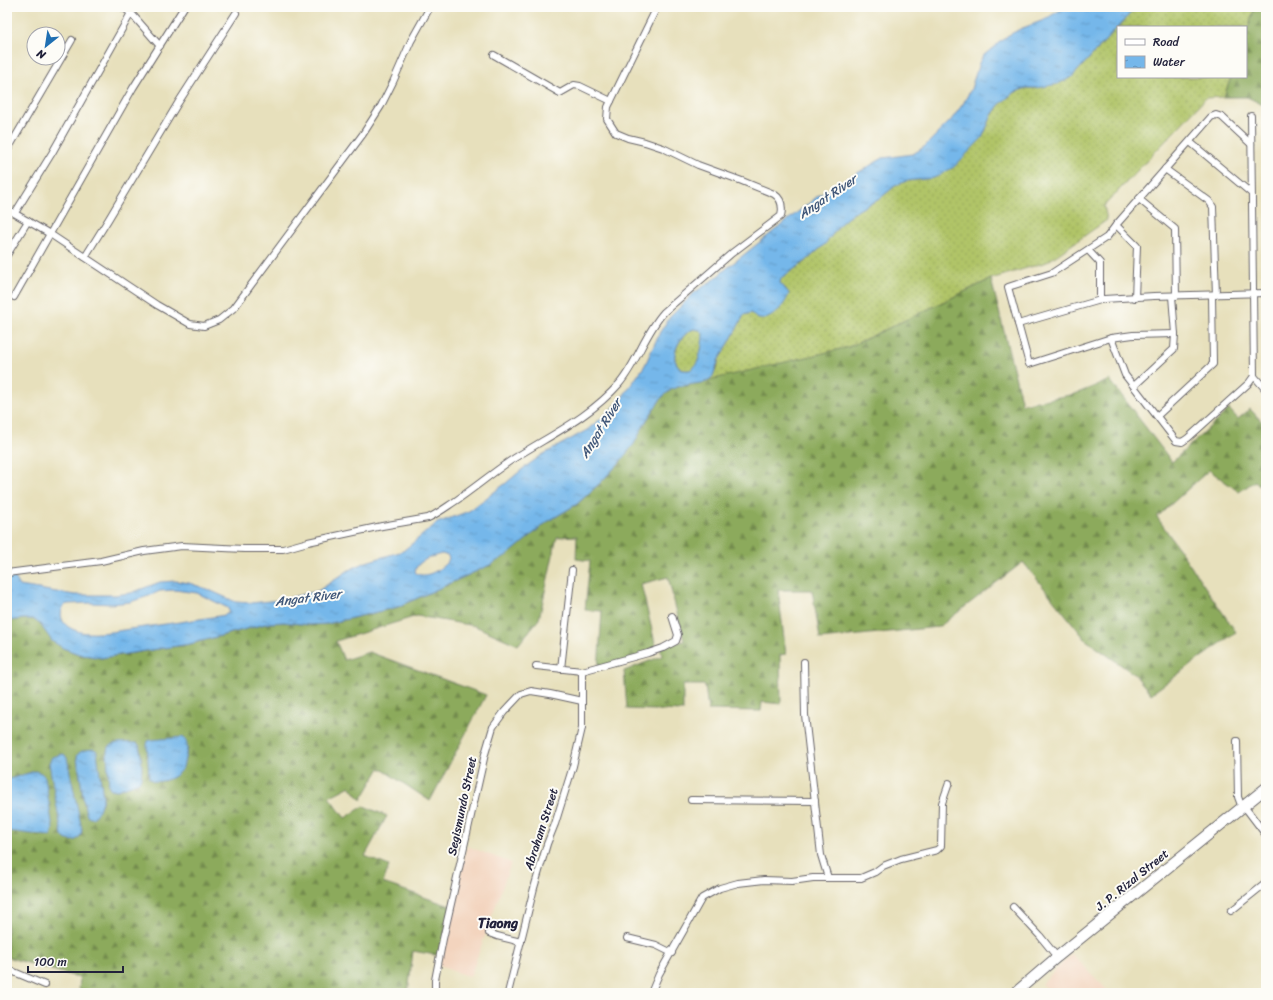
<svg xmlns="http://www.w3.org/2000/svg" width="1273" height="1000" font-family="Sriracha,sans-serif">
	<defs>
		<pattern id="grass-dots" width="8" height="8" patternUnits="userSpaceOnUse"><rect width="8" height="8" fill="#b0c468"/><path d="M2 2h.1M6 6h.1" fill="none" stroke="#97a85b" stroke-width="1.8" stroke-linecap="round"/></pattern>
		<pattern id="forest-firs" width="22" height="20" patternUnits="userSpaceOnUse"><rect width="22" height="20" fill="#8caa5c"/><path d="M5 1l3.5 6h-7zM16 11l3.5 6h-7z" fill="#728a4d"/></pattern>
		<pattern id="water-ripples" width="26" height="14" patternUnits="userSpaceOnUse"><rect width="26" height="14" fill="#75b7ea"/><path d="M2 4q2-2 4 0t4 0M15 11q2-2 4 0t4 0" fill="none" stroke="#6094bf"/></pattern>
	</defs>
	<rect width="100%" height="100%" fill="#fdfcf7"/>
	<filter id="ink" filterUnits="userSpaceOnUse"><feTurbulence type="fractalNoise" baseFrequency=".025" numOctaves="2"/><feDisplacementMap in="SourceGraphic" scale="8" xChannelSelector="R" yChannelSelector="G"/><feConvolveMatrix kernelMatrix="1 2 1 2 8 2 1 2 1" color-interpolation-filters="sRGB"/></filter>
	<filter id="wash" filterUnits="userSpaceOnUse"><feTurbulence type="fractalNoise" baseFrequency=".012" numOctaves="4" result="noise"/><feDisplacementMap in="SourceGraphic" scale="16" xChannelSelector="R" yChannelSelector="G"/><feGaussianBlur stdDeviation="0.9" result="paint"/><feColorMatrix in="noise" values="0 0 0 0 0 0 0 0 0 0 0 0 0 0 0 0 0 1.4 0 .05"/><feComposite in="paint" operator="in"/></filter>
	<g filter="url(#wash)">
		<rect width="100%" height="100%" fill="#e7e0bc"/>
		<g fill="#f3d4be">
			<path d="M467 846 511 863 470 977 439 966Z"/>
			<path d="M1072 954 1110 993H1051L1041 984Z"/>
		</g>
		<g fill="url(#grass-dots)" stroke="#697352">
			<path d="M1136 7H1255L1246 34V27H1118V77H1231L1224 97 1206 98 1104 206 1107 220 1047 262 991 279 849 347 707 382 717 368 719 359 729 343 744 315 751 313 757 319 787 290 780 283 781 278 806 261 825 244 842 222 852 214 867 205 878 200 895 186 906 181 934 178 982 138 992 115 999 105 1013 93 1026 88H1036L1072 77Z"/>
			<path d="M694 329 700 330 704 333C703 342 700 364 693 368 690 371 686 370 683 370 679 367 677 365 675 360 673 349 683 333 694 329Z"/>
		</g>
		<g fill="url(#forest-firs)" stroke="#57664c" fill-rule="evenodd">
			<path d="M1255 7H1266V106L1247 97H1224L1231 77H1246V34Z"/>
			<path d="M991 279 1022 404 1075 394 1110 380 1172 462 1229 409 1238 419 1250 409 1266 426V492L1255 481 1239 492 1209 470 1157 517 1236 632 1151 694 1135 675 1086 640 1023 562 939 627 820 639 812 590H778L786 654 780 655 781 704 762 702 761 711 708 710 705 685H683V711L627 709 624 671 662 656 660 646 684 641 668 577 641 584 656 647 626 665 598 669 602 611 585 610 590 561 576 559 577 536 557 537 539 619 518 645 475 626 417 616 336 641 344 660 369 652 486 695 430 801 380 768 361 800 350 786 329 797 345 818 364 806 387 816 365 856 389 866 383 883 453 907 441 956 413 951 408 993H94L79 989 80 978 7 957V831L14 832 35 771 7 780V621L23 619H33L40 624 63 648 79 654 101 658 190 644 269 623 284 622 309 625 327 624 398 607 490 565 528 538 547 522 577 504 600 483 619 463 662 397 672 389 681 386 697 383 849 347ZM139 745C141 754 144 774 139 782L117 790 109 787 107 751 108 747ZM188 748C183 767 181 773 163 781ZM96 750 103 798 102 803 95 815 85 809 77 757Z"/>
		</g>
		<g fill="url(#water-ripples)" stroke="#4c6c92" fill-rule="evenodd">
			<path d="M1065 7H1136L1072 77 1058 84 1036 88H1026L1013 93 999 105 992 115 982 138 954 167 934 178 906 181 895 186 878 200 867 205 852 214 842 222 825 244 806 261 781 278 780 283 789 293C787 303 771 322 759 319 756 319 753 315 751 313L744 315 729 343 719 359 713 376 707 382 681 386 672 389 662 397 646 421 634 444 619 463 600 483 577 504 547 522 509 554 490 565 398 607 327 624 309 625 284 622 269 623 190 644 101 658 79 654 63 648 52 641 40 624 33 619H23L7 621V573C15 576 16 579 20 586L75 595H115L131 593 160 582 175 581 189 583 207 589 236 602 251 603 279 600 318 591 349 570 366 562 403 551 437 523 469 511 506 483 525 467 542 455 587 430 604 416 619 402 645 365 660 332 670 317 695 292 713 280 727 268 818 196 883 158 913 154 924 147 951 120 963 104 971 89 979 63 983 56 1007 36 1020 29 1044 20ZM694 329 700 330 703 333C703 342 700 363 693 368 690 371 686 370 683 370 679 367 677 365 675 360 673 349 683 332 694 329ZM442 554 448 556 449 559C444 568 424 581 415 572 416 561 433 556 442 554ZM175 590 197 593 228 608 229 612 225 615C195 620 166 624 137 628 121 630 104 634 88 633 73 632 54 623 64 605L69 604 91 603 111 604 130 602 149 596 160 591Z"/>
			<path d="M183 737C188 743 188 747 186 754 185 758 184 763 183 767 177 777 164 783 153 781L149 778 147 745 148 741 151 740Z"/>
			<path d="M136 743 139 745C141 754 144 774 139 782L117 790 111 789 109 787 107 751C110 740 127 743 136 743Z"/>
			<path d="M93 749 96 750 97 752 103 798 99 810 93 818H90L87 816 85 809 77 757C78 750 87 750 93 749Z"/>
			<path d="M64 754 67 758 82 830C80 840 74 843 65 839L62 835 49 763 52 757Z"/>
			<path d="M35 771 41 773 45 777 53 829 52 833 50 836 7 831V780Z"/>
		</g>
	</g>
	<g filter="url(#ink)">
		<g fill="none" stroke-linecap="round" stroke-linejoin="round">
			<g stroke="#676468" stroke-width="8">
				<g id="minor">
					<path d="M122 7 131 13 160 46"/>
					<path d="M494 55 560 93 574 85 580 86 611 101"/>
					<path d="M1190 142 1251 193"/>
					<path d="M7 151 72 40"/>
					<path d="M1165 169 1209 201 1213 207 1216 295"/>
					<path d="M1139 199 1175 229 1176 296"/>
					<path d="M7 209 50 234 157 305 190 324 204 326 219 320 234 308 363 134 381 106 393 82 411 41 430 7"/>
					<path d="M15 213 52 153 131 13"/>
					<path d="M1116 225 1137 246 1135 298"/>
					<path d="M1088 250 1100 263V300"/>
					<path d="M7 255 28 221"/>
					<path d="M85 257 108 220 178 103 236 13"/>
					<path d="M14 297 133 88 184 7"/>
					<path d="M1018 324 1104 299 1154 296 1266 293"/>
					<path d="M1175 334 1133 335 1111 338 1029 364 1008 287 1052 273 1107 237 1116 225 1211 117 1216 115 1222 117 1251 144"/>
					<path d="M1111 338 1125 375 1176 441 1182 442 1188 438 1249 383 1254 376 1251 116"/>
					<path d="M1254 376 1266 390"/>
					<path d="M1134 386 1174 349 1175 334 1172 296"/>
					<path d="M1157 416 1213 364 1212 295"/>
					<path d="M7 573 101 561 144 551 182 546 244 549H283L308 542 382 526 428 518C437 514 445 508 454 502 473 489 491 474 510 461 548 436 588 419 619 384 637 363 645 333 664 312L732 253 781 216C783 207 782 199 774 194L742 181 698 165 663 148 645 142 628 138 616 133 607 119 608 107 657 7"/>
					<path d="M804 662 805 715 821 855 828 878"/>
					<path d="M536 666 582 671 648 653 663 648 676 641 678 635 672 616"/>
					<path d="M561 669 572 570"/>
					<path d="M1237 741 1238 797 1241 805 1244 806 1266 835"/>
					<path d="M691 800 815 801"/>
					<path d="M1013 907 1040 936 1057 957"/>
					<path d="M1231 911 1266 883"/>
					<path d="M489 933 497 936 521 942"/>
					<path d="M627 938 656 945 672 953"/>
					<path d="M7 969 45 985"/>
					<path d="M435 993V980L443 939 485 754 493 727 504 712 521 694 531 691 550 694 582 701"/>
					<path d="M508 993 534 888 547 844 555 824 573 766 582 728V671"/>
					<path d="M651 993 659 974 702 898 720 888 738 883 764 880 792 881 813 878H861L875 872 883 866 901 859 937 850 941 846 942 803 949 783"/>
				</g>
			</g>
			<g stroke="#676468" stroke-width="12">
				<path id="primary" d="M1015 993 1057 957 1266 788"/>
			</g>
			<use href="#minor" stroke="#fff" stroke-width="6"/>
			<use href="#primary" stroke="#fff" stroke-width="10"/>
		</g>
	</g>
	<g text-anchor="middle" stroke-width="4" stroke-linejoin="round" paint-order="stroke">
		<g font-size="12" fill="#22223b" stroke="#fdfcf7">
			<text transform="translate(462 806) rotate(-78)" y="4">Segismundo Street</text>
			<text transform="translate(541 829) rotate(-72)" y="4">Abraham Street</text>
			<text transform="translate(1132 880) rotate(-39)" y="4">J. P. Rizal Street</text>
		</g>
		<g font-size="13" font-style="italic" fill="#3f5678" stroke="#fdfcf7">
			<text transform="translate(827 196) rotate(-34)" y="5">Angat River</text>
			<text transform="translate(600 428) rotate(-58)" y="5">Angat River</text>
			<text transform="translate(308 597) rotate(-7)" y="5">Angat River</text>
		</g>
		<g font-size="14" font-weight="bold" fill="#22223b" stroke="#fdfcf7">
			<text x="498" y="928">Tiaong</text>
		</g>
	</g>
	<rect width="1273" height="1000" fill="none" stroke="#fdfcf7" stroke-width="24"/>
	<rect x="1117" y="26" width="130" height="52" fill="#fdfcf7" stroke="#a5a5ac"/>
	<rect x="1125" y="39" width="20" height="6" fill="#ffffff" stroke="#a5a5ac"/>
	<text x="1153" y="46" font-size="12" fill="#22223b">Road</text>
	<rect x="1125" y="56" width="20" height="12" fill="url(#water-ripples)" stroke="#a5a5ac"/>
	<text x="1153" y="66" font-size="12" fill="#22223b">Water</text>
	<g transform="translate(46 46) rotate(210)"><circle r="19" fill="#fdfcf7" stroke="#a5a5ac"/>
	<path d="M0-3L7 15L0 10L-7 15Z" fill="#1f6fb2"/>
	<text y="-6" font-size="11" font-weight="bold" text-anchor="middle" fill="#22223b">N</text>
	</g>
	<path d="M28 966v6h95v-6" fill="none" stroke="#22223b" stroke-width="2"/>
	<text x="34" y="966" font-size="12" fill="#22223b" stroke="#fdfcf7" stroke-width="3" paint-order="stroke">100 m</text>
</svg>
